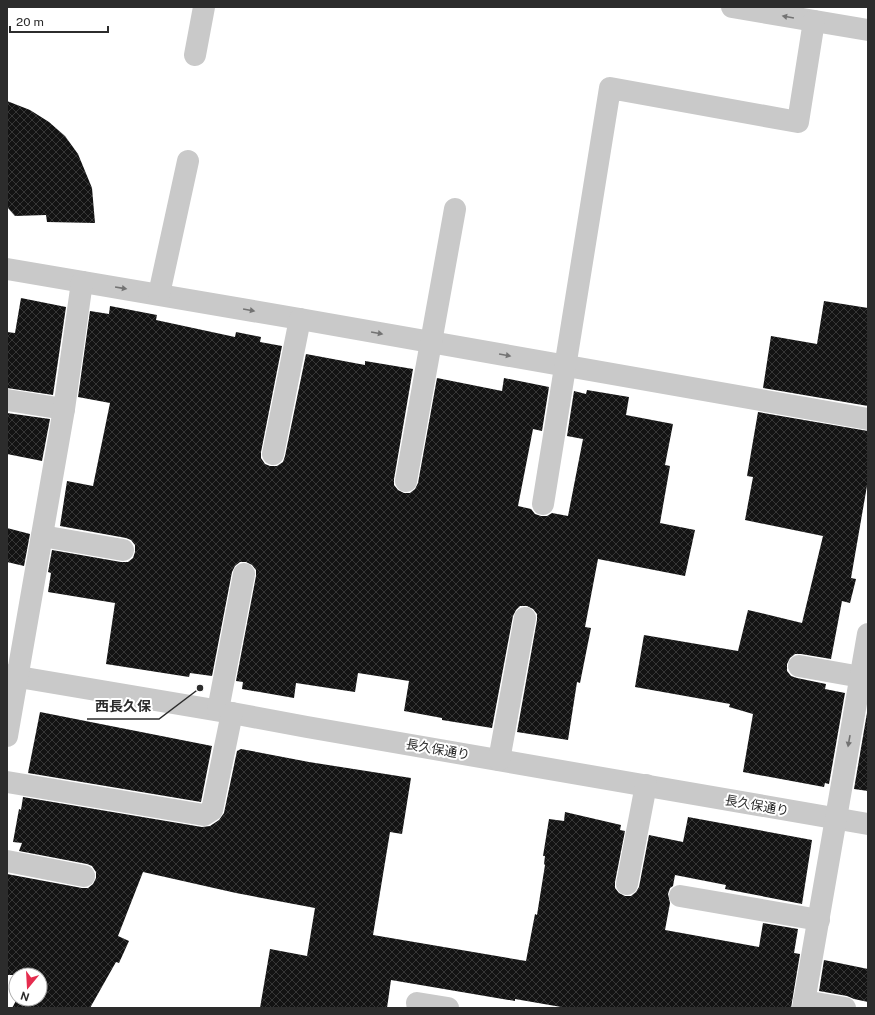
<svg xmlns="http://www.w3.org/2000/svg" width="875" height="1015" font-family="'Public Sans','Noto Sans JP',sans-serif">
	<defs>
		<pattern id="building-cross-hatch" width="8" height="8" patternUnits="userSpaceOnUse"><rect width="8" height="8" fill="#131313"/><path d="M0 0l8 8M0 8l8-8" fill="none" stroke="#363636"/></pattern>
	</defs>
	<rect width="100%" height="100%" fill="#fff"/>
	<g fill="url(#building-cross-hatch)">
		<path d="M7 101 30 110 49 122 65 136 78 154 92 188 95 223 47 222 46 215 15 216 7 207Z"/>
		<path d="M21 298 66 307 53 395 7 388V332L15 333Z"/>
		<path d="M824 301 868 308V406L763 388 771 336 817 344Z"/>
		<path d="M110 306 157 315 156 320 235 337 236 332 261 337 260 342 282 346 261 452V458L265 464 270 466H277L283 462 285 456 306 354 365 365V361L413 369 394 479V485L398 490 404 493H410L415 489 418 483 437 378 502 391 504 378 549 387 542 431 533 429 518 506 531 509 535 514 541 516H547L552 513 568 516 583 439 567 436 574 391 586 394 587 390 629 397 626 415 673 424 665 465 670 466 660 523 695 530 685 576 598 559 585 627 591 628 580 683 577 682 568 740 517 732 537 620V614L533 609 527 606H520L516 610 513 616 492 728 442 720V718L404 711 409 681 358 673 355 692 296 683 294 698 242 689 243 682 236 681 256 576V570L252 565 246 562H240L235 566 232 572 212 676 190 673 189 677 106 664 115 603 48 592 51 573 48 572 52 550 121 562H128L133 558 135 552V545L131 540 126 538 60 526 67 481 93 486 110 403 78 397 90 311 109 314Z"/>
		<path d="M758 412 868 431V480L851 578 856 579 850 603 842 601 831 659 801 654H795L790 658 787 664V671L791 676 797 678 826 684 825 689 845 693 829 784 825 783 824 787 743 772 753 714 729 707 730 704 635 687 644 635 738 651 748 610 802 623 823 536 745 520 753 477 747 476Z"/>
		<path d="M7 413 50 419 42 461 7 454Z"/>
		<path d="M7 528 30 534 24 566 7 562Z"/>
		<path d="M868 707V791L854 789Z"/>
		<path d="M40 712 212 746 201 802 28 773Z"/>
		<path d="M241 749 309 762 411 778 402 834 390 832 373 935 526 961 535 914 537 915 545 865 544 864 545 856H543L549 819 564 821 565 812 621 825 620 830 625 831 615 882V888L619 893 625 896H631L636 892 639 887 649 835 683 842 688 817 812 840 802 904 725 889 726 885 675 875 673 886 670 888 668 894 670 903 665 930 759 947 763 923 798 929 794 953 800 954 791 1008H567L515 999V1001L391 980 387 1008H260L270 949 307 956 315 908 236 893 143 872 118 936 129 941 119 963 116 962 90 1008H12L17 999H40V975H7V874L82 888H88L93 884 96 878V872L92 866 87 864 19 851 22 843 13 842 19 809 21 810 23 797 202 827 210 826 219 820 224 813 237 751Z"/>
		<path d="M824 960 868 969V1002L854 999 847 996 819 991Z"/>
	</g>
	<g fill="none" stroke-linecap="round" stroke-linejoin="round">
		<g stroke="#c9c9c9" stroke-width="22">
			<path d="M732 7 868 30"/>
			<path d="M195 55 204 7"/>
			<path d="M7 269 300 319 868 419"/>
			<path d="M159 294 188 161"/>
			<path d="M7 400 64 409"/>
			<path d="M273 454 300 319"/>
			<path d="M406 481 455 209"/>
			<path d="M543 504 610 88 798 122 814 21"/>
			<path d="M42 536 123 550"/>
			<path d="M799 666 861 677"/>
			<path d="M7 675 232 713 307 727 868 824"/>
			<path d="M218 710 244 574"/>
			<path d="M7 736 64 409 82 282"/>
			<path d="M499 760 525 618"/>
			<path d="M7 782 204 815 212 810 232 713"/>
			<path d="M7 861 84 876"/>
			<path d="M627 884 646 785"/>
			<path d="M680 896 819 920"/>
			<path d="M804 1001 845 1008"/>
			<path d="M417 1003 448 1008"/>
			<path d="M803 1008 868 634"/>
		</g>
	</g>
	<defs><path id="oneway-solid" d="M-6-.8H1V-3.2L6.5 0L1 3.2V.8H-6Z"/></defs>
	<g fill="#737373">
		<use href="#oneway-solid" transform="translate(788 17) rotate(-170)"/>
		<use href="#oneway-solid" transform="translate(121 288) rotate(9)"/>
		<use href="#oneway-solid" transform="translate(249 310) rotate(10)"/>
		<use href="#oneway-solid" transform="translate(377 333) rotate(10)"/>
		<use href="#oneway-solid" transform="translate(505 355) rotate(10)"/>
		<use href="#oneway-solid" transform="translate(849 741) rotate(100)"/>
	</g>
	<g text-anchor="middle" stroke-width="4" stroke-linejoin="round" paint-order="stroke">
		<g font-size="13" fill="#2c2c2c" stroke="#fff">
			<text transform="translate(438 749) rotate(10)" y="5">長久保通り</text>
			<text transform="translate(757 805) rotate(10)" y="5">長久保通り</text>
		</g>
	</g>
	<path fill="none" stroke="#2c2c2c" stroke-width="1.5" d="M200 688L159 719H87"/>
	<circle fill="#2c2c2c" stroke="#fff" stroke-width="1.5" cx="200" cy="688" r="4"/>
	<g font-size="14" text-anchor="middle" font-weight="bold" fill="#2c2c2c" stroke="#fff" stroke-width="4" stroke-linejoin="round" paint-order="stroke">
		<text x="123" y="711">西長久保</text>
	</g>
	<rect width="875" height="1015" fill="none" stroke="#2c2c2c" stroke-width="16"/>
	<g transform="translate(28 987) rotate(198)"><circle r="19" fill="#ffffff" stroke="#ababab"/>
	<path d="M0-3L7 15L0 10L-7 15Z" fill="#e52c4e"/>
	<text y="-6" font-size="11" font-weight="bold" text-anchor="middle" fill="#2c2c2c">N</text>
	</g>
	<path d="M10 26v6h98v-6" fill="none" stroke="#2c2c2c" stroke-width="2"/>
	<text x="16" y="26" font-size="12" fill="#2c2c2c" stroke="#ffffff" stroke-width="3" paint-order="stroke">20 m</text>
</svg>
